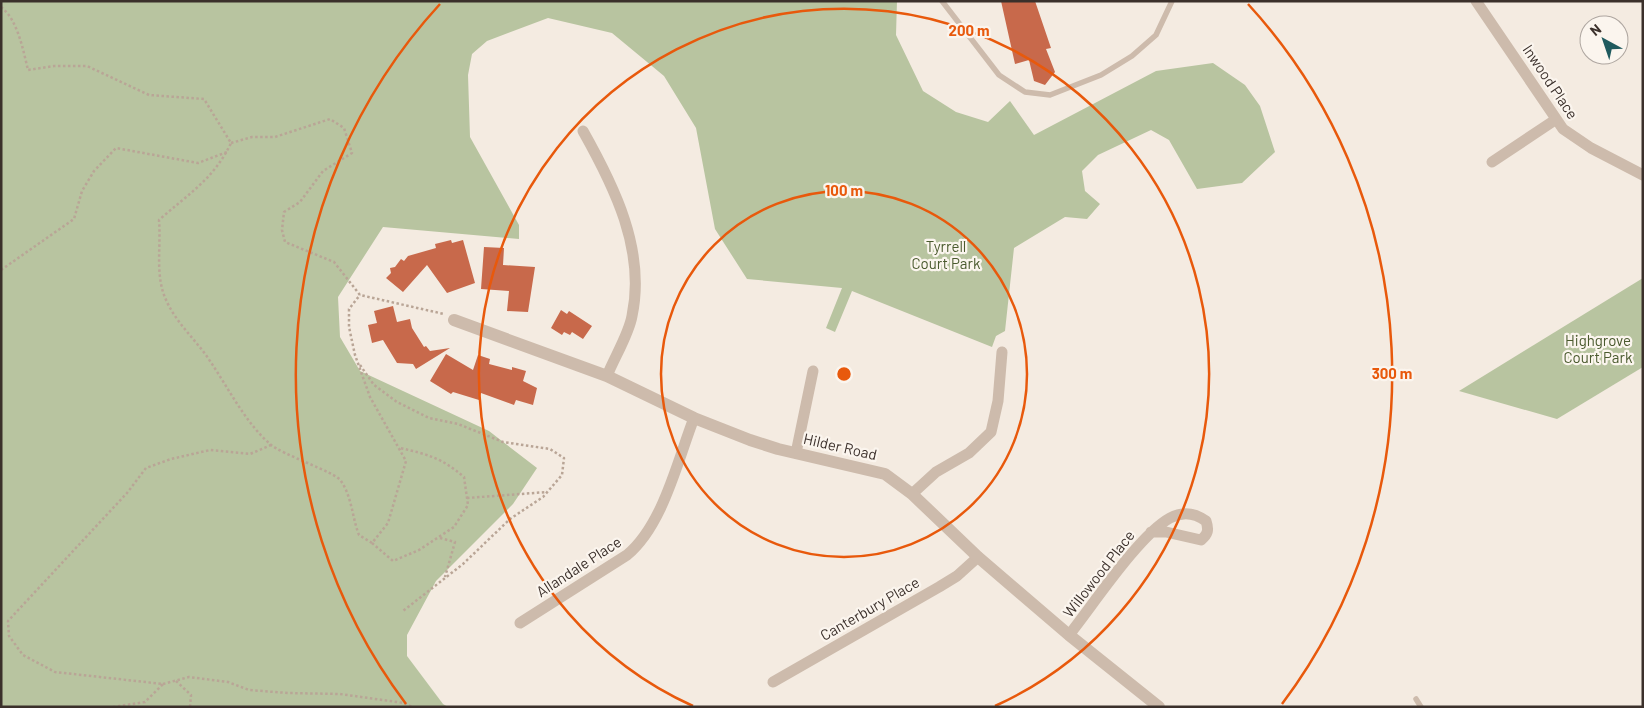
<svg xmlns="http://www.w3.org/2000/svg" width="1644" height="708" font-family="Barlow,sans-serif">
	<rect width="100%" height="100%" fill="#f4ebe1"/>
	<g fill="#b8c4a0">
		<path d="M1 1H897L896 35 923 91 956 112 988 122 1010 101 1034 135 1156 71 1213 63 1245 85 1260 106 1275 152 1242 183 1197 189 1169 140 1151 130 1098 155 1082 171 1085 191 1100 204 1087 219 1065 217 1014 248 1005 331 996 336 992 347 852 291 835 332 826 328 842 288 747 279 715 229 696 128 664 76 612 33 548 18 487 41 472 54 468 75 470 137 519 225V239L383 227 338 297 340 337 360 371 489 431 537 468 513 504 436 581 407 635V656L443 704 448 707H1Z"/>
		<path d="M1643 278V367L1557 419 1459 391Z"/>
	</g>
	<g fill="#c8694b">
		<path d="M1001 1H1035L1051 48 1046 49 1055 72 1045 85 1034 81 1029 60 1015 64Z"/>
		<path d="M451 240 452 243 463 240 475 283 447 293 427 265 403 292 386 278 391 273 390 268 395 267 401 259 404 261 408 256 436 248 435 244Z"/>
		<path d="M484 247 504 248 503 265 535 267 528 312 507 311 509 291 481 289Z"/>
		<path d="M393 306 397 322 410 319 412 328 424 347 426 346 430 351 450 348 416 369 413 364 397 363 383 340 372 343 368 325 377 323 374 311Z"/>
		<path d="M561 310 567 314 569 311 592 326 583 339 572 332 570 335 564 332 562 335 551 328Z"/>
		<path d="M446 354 473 370 478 355 490 359 489 364 512 370V367L526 371 523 381 537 388 533 405 516 400 514 405 481 393 479 400 453 392 451 394 430 381Z"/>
	</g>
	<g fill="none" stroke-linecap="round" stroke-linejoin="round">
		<g stroke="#b9a596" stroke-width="2.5" stroke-dasharray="2.5 2.5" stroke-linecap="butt">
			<path d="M1 7C18 20 23 50 28 70L54 66H87L149 95 204 99 231 143C214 179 187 195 159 220 161 244 156 269 163 292 172 320 195 338 210 361 229 389 245 422 270 444 282 455 336 472 341 481 352 497 352 517 359 535L372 543 388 523 406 461 370 397 355 355 349 327V309L360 295"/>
			<path d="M231 143 252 137H275L330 119 344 128 352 153 323 171 300 202 284 212 282 230 285 242 334 262 360 295 444 314"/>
			<path d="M1 270 74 219 82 191 94 171 116 148 198 163 227 152"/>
			<path d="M360 365 374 385 397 402 429 418 458 424 503 442 550 449 564 458 562 475 543 497 510 519 463 564 403 611"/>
			<path d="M467 498 547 492"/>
			<path d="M440 538 455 542 445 577"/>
			<path d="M372 543 393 561 419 550 454 527 468 505 464 477C442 458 427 454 400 448"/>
			<path d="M176 681 191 695 190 707"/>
			<path d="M163 684 189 677 228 682 249 690 288 693 340 694 404 703 412 707"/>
			<path d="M113 707 145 702 163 684 55 672 23 655 9 636 8 621 127 493 146 468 171 459 210 450 250 454 271 445"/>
		</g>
		<g stroke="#cdbbac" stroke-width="5.5">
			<path d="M942 1 999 75 1025 92 1050 95 1101 75 1132 56 1156 35 1172 1"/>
			<path d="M1416 699 1421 707"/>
		</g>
		<g stroke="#cdbbac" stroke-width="11">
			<path d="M1476 1 1563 129 1591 148 1643 175"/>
			<path d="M583 131C614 186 646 250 632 316 629 334 614 358 607 376"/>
			<path d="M1492 162 1555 120"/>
			<path d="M796 453 813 371"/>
			<path d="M912 494 936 472 969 453 991 432 998 401 1002 352"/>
			<path d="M520 623 627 555C663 525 677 462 694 418"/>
			<path d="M1069 635C1093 605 1139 535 1170 518 1183 511 1195 513 1206 521 1209 530 1208 534 1201 540L1166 532H1151"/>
			<path d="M773 682 939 587 957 576 978 557"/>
		</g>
		<path stroke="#cdbbac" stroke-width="12" d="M454 320 607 376 694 418 750 440 778 449 885 474 912 494 978 557 1069 635 1159 707"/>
	</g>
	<g fill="none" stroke="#e8590c" stroke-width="2.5">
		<circle cx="844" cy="374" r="183"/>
		<path d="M693 706A365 365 0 1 1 995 706"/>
		<path d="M406 704A548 548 0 0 1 440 4M1248 4A548 548 0 0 1 1282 704"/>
	</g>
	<g text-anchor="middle" stroke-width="4.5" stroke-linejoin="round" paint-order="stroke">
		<g font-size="15" fill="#3b302b" stroke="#fbf5ee">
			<text transform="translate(1550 82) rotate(56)" y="5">Inwood Place</text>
			<text transform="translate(840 447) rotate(13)" y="5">Hilder Road</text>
			<text transform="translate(579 567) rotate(-33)" y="5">Allandale Place</text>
			<text transform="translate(1099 574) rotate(-52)" y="5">Willowood Place</text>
			<text transform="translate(870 609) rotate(-30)" y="5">Canterbury Place</text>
		</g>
		<g font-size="15" fill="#4a5a2e" stroke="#fbf5ee">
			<text x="946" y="252">Tyrrell<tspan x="946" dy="17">Court Park</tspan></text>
			<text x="1598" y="346">Highgrove<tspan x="1598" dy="17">Court Park</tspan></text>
		</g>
	</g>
	<circle cx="844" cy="374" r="8" fill="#e8590c" stroke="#fbf5ee" stroke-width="2.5"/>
	<g font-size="15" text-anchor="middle" font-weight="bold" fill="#e8590c" stroke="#fbf5ee" stroke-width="4.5" stroke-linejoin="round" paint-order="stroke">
		<text x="969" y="36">200 m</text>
		<text x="844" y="196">100 m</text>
		<text x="1392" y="379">300 m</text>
	</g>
	<rect width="1644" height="708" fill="none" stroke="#3b302b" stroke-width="5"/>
	<g transform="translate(1604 40) rotate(320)"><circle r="24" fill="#fbf5ee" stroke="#aea6a0"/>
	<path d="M0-4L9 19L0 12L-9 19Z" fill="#1f5a5e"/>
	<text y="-8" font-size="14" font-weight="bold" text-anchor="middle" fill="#3b302b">N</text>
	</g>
</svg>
